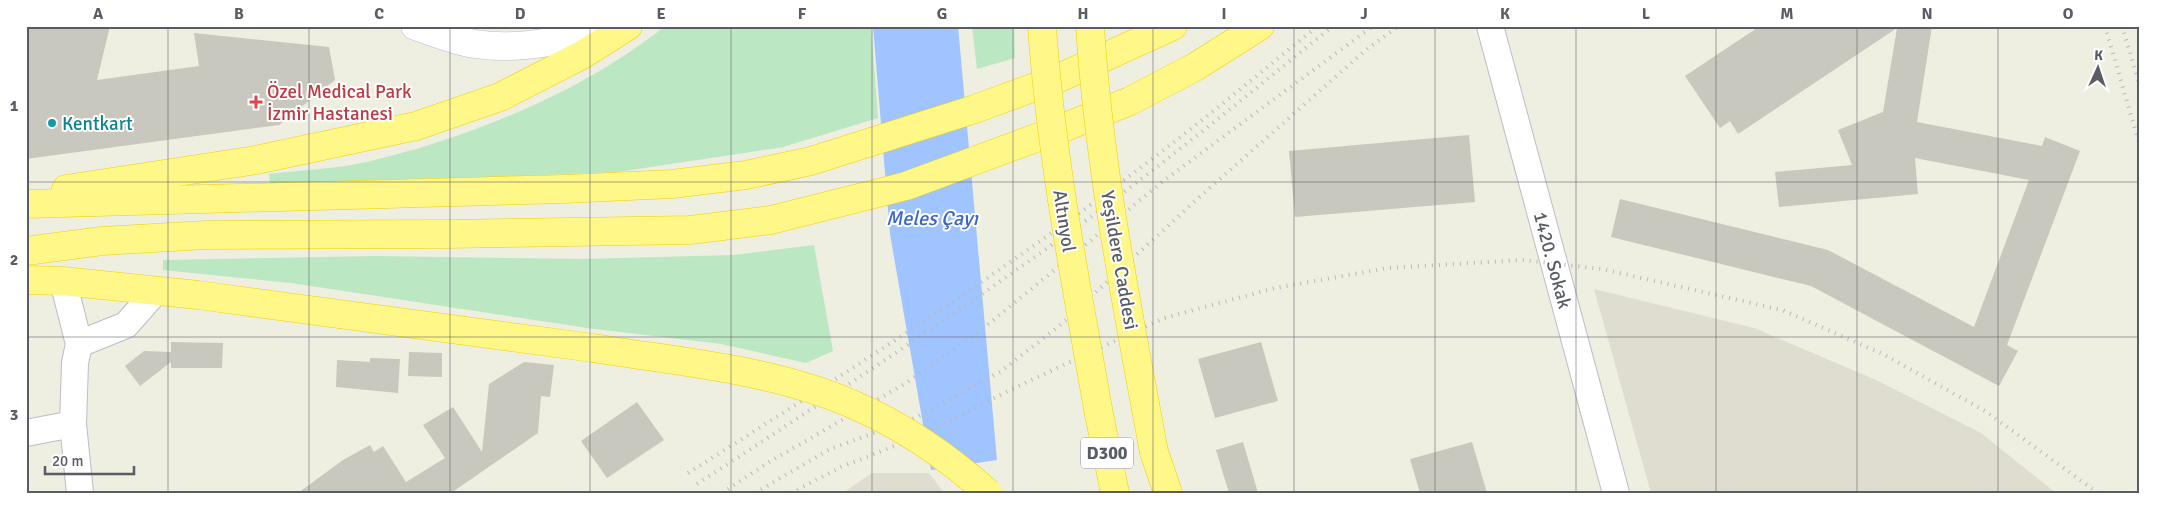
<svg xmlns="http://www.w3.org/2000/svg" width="2166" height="519" font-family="Signika,sans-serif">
	<rect width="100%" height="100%" fill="#eeeee1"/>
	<g fill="#deddd0">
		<path d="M1594 289 1754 328 1876 380 1981 433 2056 493H1651Z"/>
		<path d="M872 473H929L944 493H843Z"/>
	</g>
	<g fill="#bbe8c3">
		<path d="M665 26H871L878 118 783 147 618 172 446 179 271 191 269 174C301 170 336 169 367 162 469 138 583 92 665 26Z"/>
		<path d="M972 26H1014L1015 58 977 69Z"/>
		<path d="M814 245 833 351 806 363 721 344 587 328 291 283 163 270V260L375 256 582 259 734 255Z"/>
	</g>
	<path fill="#a0c4ff" d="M873 26H958L997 460 931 470 890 234Z"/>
	<g fill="#c9c8be">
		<path d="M26 26H110L97 80 199 66 194 33 329 47 335 80 279 125 26 159Z"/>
		<path d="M1760 26H1932L1917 122 2042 146 2045 137 2080 151 2007 345 2018 351 1999 386 1811 286 1611 237 1620 199 1828 250 1974 327 2029 180 1915 158 1918 194 1779 207 1775 172 1852 165 1838 130 1883 112 1897 28 1738 134 1730 121 1720 128 1685 76Z"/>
		<path d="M1469 135 1475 202 1295 217 1289 151Z"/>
		<path d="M171 342 223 343 222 368H171V362L140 386 125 366 144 351 171 352Z"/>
		<path d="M1261 342 1278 401 1215 418 1198 359Z"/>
		<path d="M409 352 442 353V377L408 376Z"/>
		<path d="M370 358 400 359 398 393 336 387 337 360 370 362Z"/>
		<path d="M524 362 554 365 550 397 541 396 538 433 451 493H298L343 460 370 445 374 452 383 446 406 482 445 458 423 425 453 407 482 452 489 384Z"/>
		<path d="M637 402 664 440 607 478 581 441Z"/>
		<path d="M1243 442 1258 493H1229L1216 450Z"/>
		<path d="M1472 442 1487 493H1420L1410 459Z"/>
	</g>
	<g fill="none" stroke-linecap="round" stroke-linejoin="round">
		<g stroke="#bcbdc4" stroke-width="28">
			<g id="street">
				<path d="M1490 26 1616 493"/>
				<path d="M63 281 79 344 75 363 73 424 80 493"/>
				<path d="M79 344 126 325 156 291"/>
				<path d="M26 433 73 424"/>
			</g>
		</g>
		<g stroke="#bcbec6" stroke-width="29">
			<path id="secondary" d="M415 26C434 32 455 41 475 44 522 52 570 38 616 26"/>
		</g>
		<g stroke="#efd100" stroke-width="29">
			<g id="highway">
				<path d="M66 189 256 160 416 126 500 97 582 55 628 26"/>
				<path d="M26 204 564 189 672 184 746 175 811 161 975 109 1059 78 1173 26"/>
				<path d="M26 251 102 241 206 235 447 234 690 230 771 220 906 186 1063 128 1130 101 1195 67 1260 26"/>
				<path d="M26 280 63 281 198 295 593 348"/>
				<path d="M1099 414 1115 493"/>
				<path d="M1154 452 1168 493"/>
			</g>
		</g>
		<use href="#street" stroke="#fff" stroke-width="26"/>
		<use href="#secondary" stroke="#fff" stroke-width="28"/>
		<use href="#highway" stroke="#fff787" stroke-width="28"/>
		<g stroke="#b7b8b8" stroke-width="4" stroke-dasharray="1 6" stroke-linecap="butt">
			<path d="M2105 26 2140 146"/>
			<path d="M2122 26 2140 86"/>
			<path d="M688 473C858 366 1029 256 1188 131 1232 97 1274 61 1318 26"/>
			<path d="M697 484C822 403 945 321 1066 235 1158 169 1245 97 1333 26"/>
			<path d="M722 493 766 464 906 383 986 326 1166 179 1373 26"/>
			<path d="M755 493 830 449 915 418 1000 372 1058 327 1194 202 1367 49 1399 26"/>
			<path d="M791 493 841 467 920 436 1008 391 1164 318 1275 288 1388 268 1522 260 1602 269 1782 310 1883 354 1985 411 2098 493"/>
		</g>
		<g stroke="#efd100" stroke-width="29" stroke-linecap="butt">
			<g id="highway-bridge">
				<path d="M1042 26C1051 157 1076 285 1099 414"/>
				<path d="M1090 26C1099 170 1128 311 1154 452"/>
				<path d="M593 348C679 362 771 369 852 404 901 425 948 457 988 493"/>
			</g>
		</g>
		<use href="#highway-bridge" stroke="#fff787" stroke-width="28"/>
	</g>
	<path fill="none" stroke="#5a5c64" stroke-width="1" stroke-opacity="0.55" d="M168 26V493M309 26V493M450 26V493M590 26V493M731 26V493M872 26V493M1013 26V493M1153 26V493M1294 26V493M1435 26V493M1576 26V493M1716 26V493M1857 26V493M1998 26V493M26 182H2140M26 337H2140"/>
	<path fill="#e0444e" stroke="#fff" stroke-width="2" d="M253.5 94.5h5v5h5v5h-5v5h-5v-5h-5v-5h5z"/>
	<circle fill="#0f9aa8" stroke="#fff" stroke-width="2" cx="52" cy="123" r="5"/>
	<g text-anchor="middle" stroke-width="4" stroke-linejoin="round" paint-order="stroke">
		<rect fill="#fff" stroke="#8c8d92" stroke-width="1" x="1081" y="437.5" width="52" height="31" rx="4"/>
		<g font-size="18" font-weight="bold" fill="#5a5c64">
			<text x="1107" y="459">D300</text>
		</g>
		<g font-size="19" fill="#be3a42" stroke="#fff" text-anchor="start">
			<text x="267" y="98">Özel Medical Park<tspan x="267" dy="22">İzmir Hastanesi</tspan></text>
		</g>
		<g font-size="19" fill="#0d838f" stroke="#fff" text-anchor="start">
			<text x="62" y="130">Kentkart</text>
		</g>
		<g font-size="19" fill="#5a5c64" stroke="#fff">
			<text transform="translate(1065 221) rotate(81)" y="7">Altınyol</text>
			<text transform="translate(1120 260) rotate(80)" y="7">Yeşildere Caddesi</text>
			<text transform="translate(1553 260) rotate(75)" y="7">1420. Sokak</text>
		</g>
		<g font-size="20" font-style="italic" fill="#3965cd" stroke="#fff">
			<text x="932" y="225">Meles Çayı</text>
		</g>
	</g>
	<rect width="2166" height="519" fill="none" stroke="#ffffff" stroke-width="55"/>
	<g transform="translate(2098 68) rotate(3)" stroke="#ffffff" stroke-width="4" paint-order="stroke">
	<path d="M0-4L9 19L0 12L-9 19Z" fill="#5a5c64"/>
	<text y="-8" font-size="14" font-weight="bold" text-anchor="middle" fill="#5a5c64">K</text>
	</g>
	<path d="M45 466v8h89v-8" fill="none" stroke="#5a5c64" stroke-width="2.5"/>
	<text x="52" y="466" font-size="15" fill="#5a5c64" stroke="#ffffff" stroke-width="4" paint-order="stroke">20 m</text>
	<rect x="28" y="28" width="2110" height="464" fill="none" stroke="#5a5c64" stroke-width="2"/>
	<g font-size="16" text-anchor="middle" font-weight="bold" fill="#5a5c64">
		<text x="98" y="19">A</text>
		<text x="239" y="19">B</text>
		<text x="379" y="19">C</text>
		<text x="520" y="19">D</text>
		<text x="661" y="19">E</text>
		<text x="802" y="19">F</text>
		<text x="942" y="19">G</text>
		<text x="1083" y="19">H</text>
		<text x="1224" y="19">I</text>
		<text x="1364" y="19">J</text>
		<text x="1505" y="19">K</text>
		<text x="1646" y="19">L</text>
		<text x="1787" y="19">M</text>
		<text x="1927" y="19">N</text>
		<text x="2068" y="19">O</text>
		<text x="14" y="111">1</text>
		<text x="14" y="265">2</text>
		<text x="14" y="420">3</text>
	</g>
</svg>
